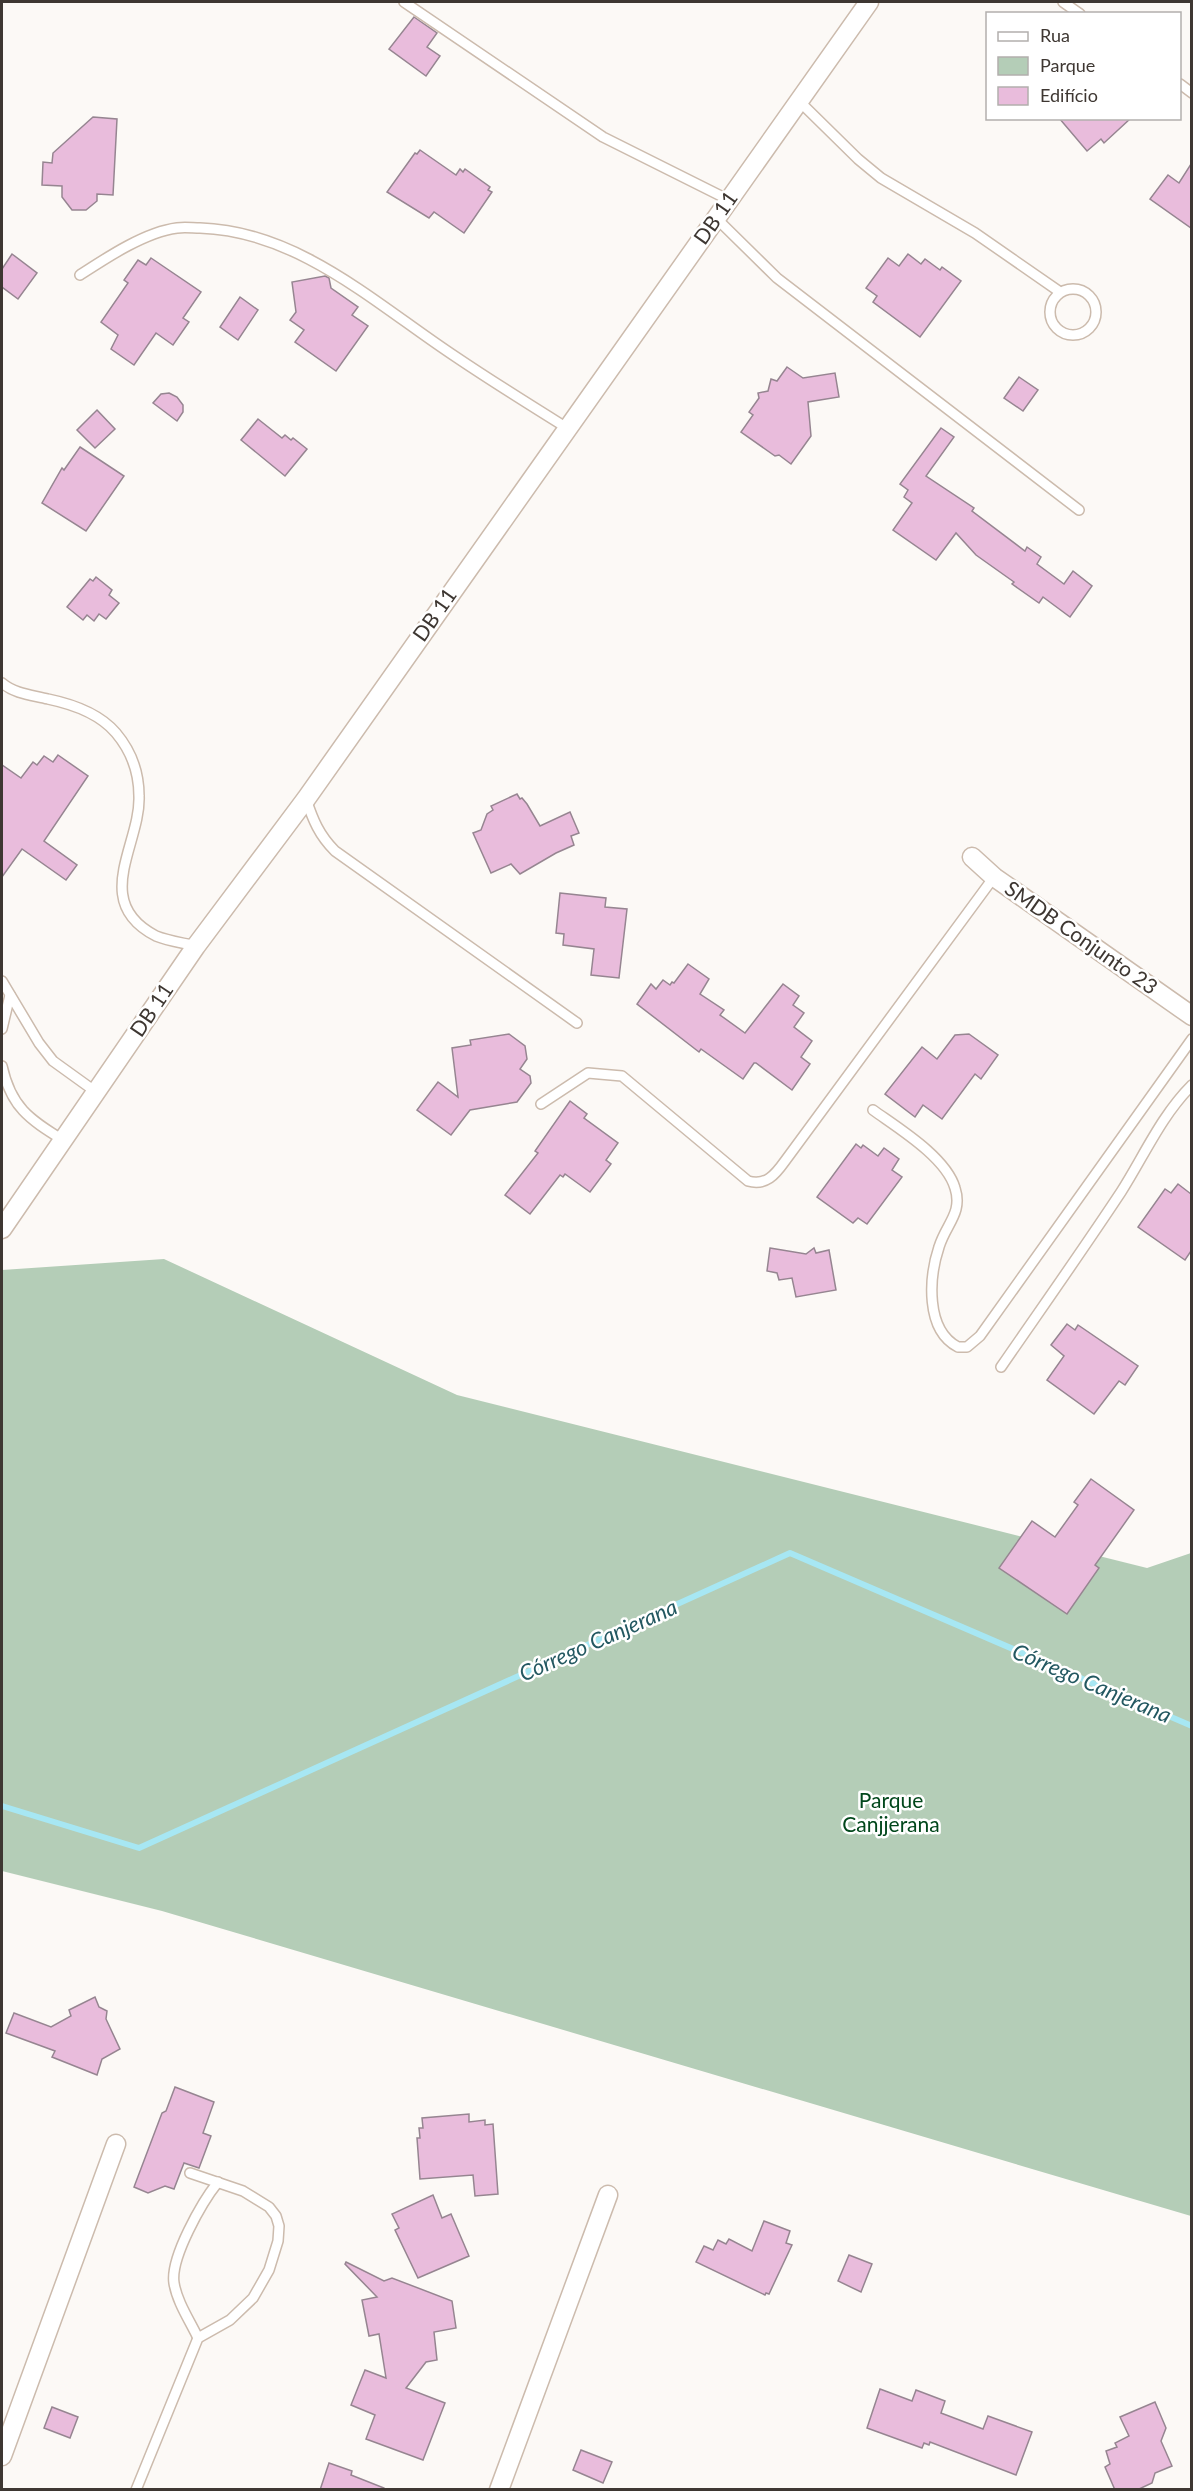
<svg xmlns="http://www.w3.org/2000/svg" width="1193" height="2491" font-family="Lato,sans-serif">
	<rect width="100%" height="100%" fill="#fcf9f6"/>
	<path fill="#b4cdb7" d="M164 1259 457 1395 1147 1568 1191 1553V2216L162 1911 2 1871V1270Z"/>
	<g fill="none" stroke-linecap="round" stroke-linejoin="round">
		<path stroke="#a7e7f3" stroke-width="6" d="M2 1806 139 1848 790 1553 1192 1726"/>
	</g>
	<g fill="#e9bcdc" stroke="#968591" stroke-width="1.5">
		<path d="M414 17 437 33 427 47 440 56 426 76 389 49Z"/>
		<path d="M93 117 117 119 113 195 97 194V201L86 210H72L62 197V186L42 185 43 162 52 163 53 153Z"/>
		<path d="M1059 118H1131L1104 143 1101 139 1087 151Z"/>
		<path d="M420 150 456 175 460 169 463 172 465 169 490 187 488 190 492 192 464 233 434 212 429 218 387 192 415 153 417 154Z"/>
		<path d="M1191 164V228L1150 199 1168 175 1179 183Z"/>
		<path d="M12 254 37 273 18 299 2 287V269Z"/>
		<path d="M908 254 921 264 925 259 940 270 942 267 961 281 920 337 873 302 877 296 866 288 888 258 899 266Z"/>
		<path d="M151 258 201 292 183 318 189 322 173 345 156 333 134 365 111 349 118 335 101 322 128 283 124 280 138 260 146 265Z"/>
		<path d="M325 276 329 278 331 288 358 307 352 315 368 326 336 371 295 342 304 330 290 320 296 312 292 282Z"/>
		<path d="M240 297 258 310 238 340 220 327Z"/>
		<path d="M787 367 803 378 835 373 839 397 808 402 811 436 791 464 779 455 775 456 741 432 753 415 749 412 759 398 758 393 768 391 771 379 777 381Z"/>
		<path d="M1019 377 1038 390 1023 411 1004 398Z"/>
		<path d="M169 393 177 397 183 405V412L177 421 153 403 161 394Z"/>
		<path d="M97 410 115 429 95 448 77 430Z"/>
		<path d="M258 419 282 438 285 435 291 440 293 438 307 449 285 476 241 440Z"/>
		<path d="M941 428 954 437 926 476 974 508 972 511 1025 551 1027 547 1041 557 1037 564 1064 584 1073 571 1092 586 1070 617 1043 597 1039 603 1012 584 1014 582 976 555 956 533 936 560 893 530 912 503 904 497 908 490 900 484Z"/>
		<path d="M80 447 124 476 86 531 42 503 62 468 64 470Z"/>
		<path d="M96 577 112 590 109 595 119 603 106 619 99 614 94 621 87 615 83 620 67 607 90 579 93 581Z"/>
		<path d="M58 755 88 776 44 841 77 865 66 880 22 849 2 877V765L21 778 33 762 37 765 44 756 53 762Z"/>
		<path d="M517 794 520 799 522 798 527 804 540 826 570 812 579 833 571 836 574 845 556 853 520 874 511 864 491 873 473 833 481 830 487 814 493 810 491 806Z"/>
		<path d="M560 893 606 898 605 907 627 909 619 978 591 975 594 949 563 945 564 934 556 933Z"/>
		<path d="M688 964 709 979 700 994 724 1010 720 1015 745 1033 783 984 799 996 793 1005 804 1013 794 1027 812 1041 801 1057 810 1064 792 1090 756 1063H754L743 1079 701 1049 699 1052 637 1004 651 984 656 989 663 980 670 985 672 982 674 983Z"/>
		<path d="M509 1034 525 1046 527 1059 520 1069 530 1076 531 1083 517 1102 470 1110 451 1135 417 1110 438 1082 458 1097 452 1048 471 1045 470 1040Z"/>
		<path d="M969 1034 998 1055 981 1079 975 1074 942 1119 923 1105 915 1117 885 1094 922 1047 937 1059 955 1035Z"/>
		<path d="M570 1101 587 1114 584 1118 618 1143 606 1160 611 1164 590 1192 565 1174 563 1177 560 1175 530 1214 505 1195 538 1153 535 1151Z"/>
		<path d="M856 1144 861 1148 863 1145 878 1156 884 1148 899 1159 892 1170 902 1177 867 1224 858 1218 853 1223 817 1197Z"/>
		<path d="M1178 1184 1191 1194V1251L1185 1260 1138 1227 1165 1189 1171 1193Z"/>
		<path d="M770 1248 806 1254 814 1248 816 1253 829 1250 836 1290 796 1297 792 1278 779 1280 777 1273 767 1271Z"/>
		<path d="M1067 1324 1075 1330 1078 1325 1138 1366 1125 1385 1119 1381 1094 1414 1047 1380 1064 1356 1051 1345Z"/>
		<path d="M1091 1479 1134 1510 1095 1565 1099 1568 1067 1614 999 1568 1032 1521 1055 1537 1078 1505 1074 1502Z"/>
		<path d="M95 1997 99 2007 107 2011 106 2019 120 2049 102 2059 97 2075 52 2057 55 2051 6 2033 14 2013 51 2027 71 2016 69 2010Z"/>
		<path d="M175 2087 214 2102 203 2133 211 2136 199 2168 184 2163 174 2189 165 2186 148 2193 134 2187 162 2113 166 2111Z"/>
		<path d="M469 2114V2122L485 2120V2125L493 2124 498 2194 475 2196 473 2175 420 2179 417 2138H420L419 2128H423L422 2118Z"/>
		<path d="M433 2195 442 2218 451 2214 469 2256 418 2278 395 2230 399 2228 392 2214Z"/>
		<path d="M764 2221 790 2231 786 2243 792 2245 769 2294 766 2293 765 2295 696 2262 704 2246 713 2250 718 2240 726 2244 729 2239 752 2251Z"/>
		<path d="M849 2255 872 2264 861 2292 838 2281Z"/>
		<path d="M346 2262 384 2281 392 2278 452 2301 456 2328 434 2332 437 2360 426 2362 406 2388 445 2403 423 2460 366 2439 375 2415 351 2405 365 2370 386 2378 379 2334 369 2336 362 2300 377 2297 345 2264Z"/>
		<path d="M880 2389 912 2401 916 2390 945 2401 941 2413 983 2429 988 2416 1032 2432 1016 2475 930 2442 929 2445 924 2443 922 2448 867 2428Z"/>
		<path d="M1155 2402 1166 2428 1161 2441 1172 2466 1155 2473 1152 2483 1137 2490H1115L1105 2467 1110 2464 1106 2451 1117 2447 1115 2443 1129 2436 1120 2417Z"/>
		<path d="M52 2407 78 2417 70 2438 44 2428Z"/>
		<path d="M581 2450 612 2462 603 2483 573 2470Z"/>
		<path d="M329 2463 352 2471 351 2475 384 2488V2490H320Z"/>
	</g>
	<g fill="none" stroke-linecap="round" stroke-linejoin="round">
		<g stroke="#ccbbad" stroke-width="12">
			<g id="lane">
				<path d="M404 2 603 137 729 200"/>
				<path d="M1063 2 1080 14"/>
				<path d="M1180 84 1192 93"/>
				<path d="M799 101 858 159 881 178 975 233 1060 292"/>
				<path d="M716 218 777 278 1079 510"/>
				<path d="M80 275C106 258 145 232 177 228 184 227 193 228 200 228 299 231 377 305 456 357 493 382 530 405 567 428"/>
				<circle cx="1073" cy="312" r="23"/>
				<path d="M2 683C15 694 32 695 48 699 72 704 100 714 116 733 132 752 139 772 139 796 141 844 90 902 156 936 168 941 184 943 196 946"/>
				<path d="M306 799C313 820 319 835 335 851L577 1023"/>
				<path d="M2 981 39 1043 53 1061 96 1092"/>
				<path d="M2 1029 10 995"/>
				<path d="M2 1066C11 1107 29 1119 63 1140"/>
				<path d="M541 1104 588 1073 622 1076 748 1181C766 1186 775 1175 785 1161L994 877"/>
				<path d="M873 1110C898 1128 946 1157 955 1188 963 1213 946 1224 939 1247 929 1277 925 1330 958 1347H967L980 1336 1192 1039"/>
				<path d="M1001 1367C1041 1309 1082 1251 1121 1192 1144 1156 1161 1116 1192 1085"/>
				<path d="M198 2338C190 2321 177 2302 174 2283 170 2258 202 2202 218 2182"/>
				<path d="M136 2490 198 2338 230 2320 253 2298 269 2270 278 2241 279 2226 276 2216 269 2207 243 2191 190 2173"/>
			</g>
		</g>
		<g stroke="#ccbbad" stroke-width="21">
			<g id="street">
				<path d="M972 857 994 877 1192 1016"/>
				<path d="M2 1229 196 946 306 799 869 2"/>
				<path d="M2 2456 116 2144"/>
				<path d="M499 2490 608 2195"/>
			</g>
		</g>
		<use href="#lane" stroke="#fff" stroke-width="9"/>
		<use href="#street" stroke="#fff" stroke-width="18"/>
	</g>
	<g text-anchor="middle" stroke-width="5" stroke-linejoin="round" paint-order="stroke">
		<g font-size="21" fill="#3e3732" stroke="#fff">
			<text transform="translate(716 218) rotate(-55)" y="7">DB 11</text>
			<text transform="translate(435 615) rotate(-55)" y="7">DB 11</text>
			<text transform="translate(1081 938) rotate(35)" y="7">SMDB Conjunto 23</text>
			<text transform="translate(152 1010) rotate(-56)" y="7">DB 11</text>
		</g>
		<g font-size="21" fill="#01471b" stroke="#fff">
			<text x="891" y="1808">Parque<tspan x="891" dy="24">Canjjerana</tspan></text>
		</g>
		<g font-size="22" font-style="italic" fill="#235861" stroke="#fff">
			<text transform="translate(598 1640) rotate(-24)" y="8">Córrego Canjerana</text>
			<text transform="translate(1092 1683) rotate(23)" y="8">Córrego Canjerana</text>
		</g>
	</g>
	<rect width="1193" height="2491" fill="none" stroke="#3e3732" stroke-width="6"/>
	<rect x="986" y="12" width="195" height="108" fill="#ffffff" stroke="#b2afad" stroke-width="1.5"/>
	<rect x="998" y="32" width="30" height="9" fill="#ffffff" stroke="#b2afad" stroke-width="1.5"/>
	<text x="1040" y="42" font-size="18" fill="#3e3732">Rua</text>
	<rect x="998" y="57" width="30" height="18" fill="#b4cdb7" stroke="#b2afad" stroke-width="1.5"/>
	<text x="1040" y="72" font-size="18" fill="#3e3732">Parque</text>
	<rect x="998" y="87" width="30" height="18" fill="#e9bcdc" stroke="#b2afad" stroke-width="1.5"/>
	<text x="1040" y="102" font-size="18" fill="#3e3732">Edifício</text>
</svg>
